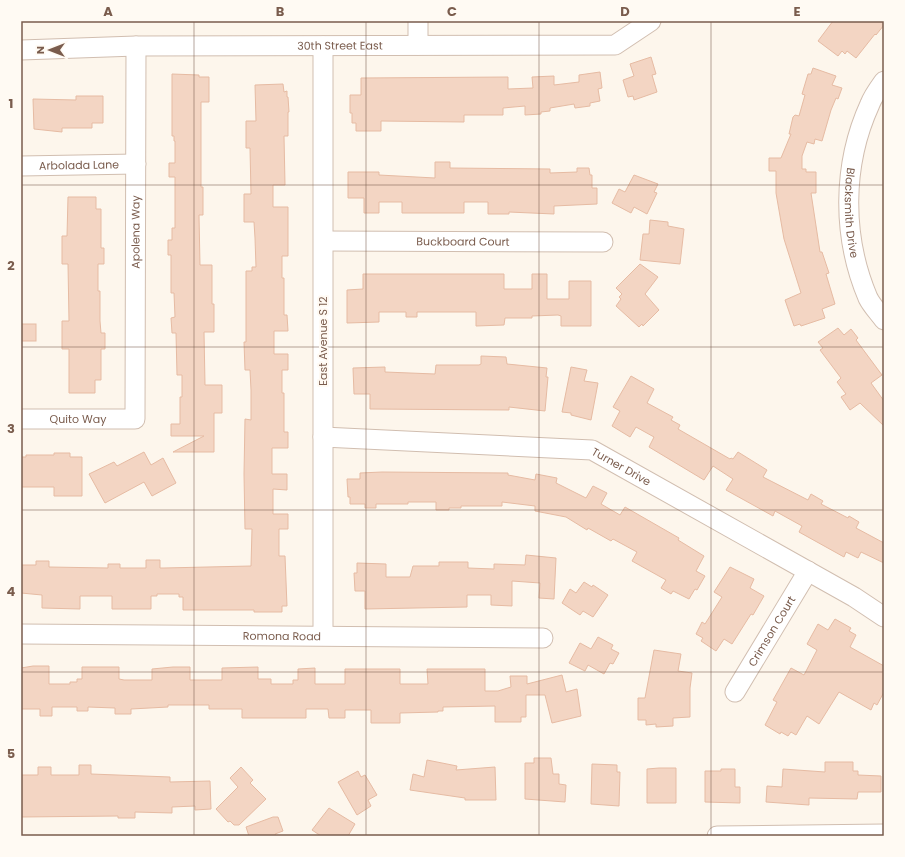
<svg xmlns="http://www.w3.org/2000/svg" width="905" height="857" font-family="Poppins,sans-serif">
	<rect width="100%" height="100%" fill="#fdf6ec"/>
	<g fill="#f3d5c3" stroke="#e6bba3">
		<path d="M833 21H884V25L876 35 875 34 856 58 847 51 845 54 842 51 838 56 818 41Z"/>
		<path d="M651 57 656 74 652 75 657 92 634 100 633 96 628 97 623 80 634 76 630 64Z"/>
		<path d="M813 68 836 76 832 85 842 88 838 99 836 98 831 110 822 141 815 139 814 144 807 142 802 156V169H806V172H816V193H811L820 252H822L829 273 826 274 835 304 822 309 825 318 801 326 800 324 794 326 785 300 801 293 784 239 776 193V171H769V158H781L791 134H789L793 117 795 115 799 116 805 95 802 94 808 74H811Z"/>
		<path d="M600 72 602 88 598 89 600 101 590 103V106L575 108 574 104 550 108V111L541 112V114L525 115V106L503 108V115H464V122L381 121V131H356V123H352V113H350V95H361V78L508 77V89L533 88 532 77 554 76V85L579 82V75Z"/>
		<path d="M172 74 199 75V77H209V102H201V187H203V215H199L200 265H212V304H214V332H204L205 385H222V413H214V452H173L204 436H171V424H180V397H182V375H177L176 333H172L171 318 175 317 174 293H171V255H168V240H172V228H175V177H169V163H175V141H174V136H172Z"/>
		<path d="M283 84 284 92 287 91V97H288L289 112H288V136H284L285 185H273V207H288V256H282V278H284V315H287L288 331H274V354H288V370H282V393H284V432H288V448H272V474H287V490L273 489V514H288V529H279V556H285L287 606H282V612H254V610H183V597H179V594H157V596H151V609H112V596H80V609L42 608V595L21 593V565H36V561H49V567L108 568V564H120V568H146V560H160V568H164L251 566 252 529H245L244 474 245 419 251 420V390L250 370H245L244 342H246V271H252V267H256L255 238 254 222H244V194H251L250 148H246V121H256L255 85Z"/>
		<path d="M76 96H103V123H92V128H62V132L34 129 33 99 76 100Z"/>
		<path d="M435 162H450V168L550 169V173L577 172V168H589L590 175H592V188H597V204L554 206V214L509 212V214H488V202H464V213H402V202H379V213H364V198H348V172H379V175L435 178Z"/>
		<path d="M634 175 658 184 654 192 657 193 647 214 634 207 631 213 612 203 619 189 625 192Z"/>
		<path d="M68 197H96V209H101V248H104V264H98V291H100V321L101 333H105V349H101V380H95V393H69V349H62V321H69L68 264H62V236H67Z"/>
		<path d="M650 220 668 222V226L684 229 680 264 640 260 643 234H649Z"/>
		<path d="M640 264 658 277 645 294 659 310 643 326 642 324 639 327 616 306 621 299 619 297 622 294 616 288Z"/>
		<path d="M363 274H504V289H532V274H547V299H569V281H591V326H561V316L558 315 532 316V318H505L504 325 476 326V312H417V317H406V312H379V322L347 323V290L363 289Z"/>
		<rect x="21" y="324" width="15" height="17"/>
		<path d="M838 328 844 335 851 329 858 338 856 340 882 375 871 383 884 401V426L860 403 850 410 841 397 846 394 837 382 841 378 820 350 823 348 818 342Z"/>
		<path d="M481 356 506 357 507 364 547 368 546 377H548L545 411 509 407V410L370 409V394H354L353 368 385 367V372L435 374 436 365H479L481 364Z"/>
		<path d="M571 367 587 370 584 381 598 383 591 420 571 415V413L562 412Z"/>
		<path d="M631 376 654 389 647 403 673 417 671 420 680 425 678 429 730 459 731 458 733 459 738 452 767 470 763 477 808 500 811 494 823 501 821 504 848 518 849 516 859 522 856 528 884 543V563L861 552 858 558 846 552 844 557 799 532 802 526 775 511 773 516 726 490 733 479 713 466 704 480 649 447 654 437 636 427 630 437 612 426 620 411 613 407Z"/>
		<path d="M144 452 151 465 163 458 176 483 152 496 144 482 105 503 89 474 114 462 117 466Z"/>
		<path d="M54 453H70V457H82V496H54V487H21V457H26V455H54Z"/>
		<path d="M382 472 508 473V475L535 480 536 474 557 478 556 483 586 498 593 486 607 493 601 504 620 515 625 507 679 538 678 540 704 556 696 571 705 576 697 590 695 589 689 599 673 591 671 594 661 588 666 580 632 561 637 552 613 539 611 541 588 528 587 530 566 517 535 511V506L502 502V506H461V508H449V510H436V502H408V504H376V508H365V504H350V497H348L347 479H360V473Z"/>
		<path d="M526 555 556 558 554 599 539 598 540 583 512 581V606L491 605V595H467V607L365 609V591H355L354 573H357V563L386 564V577H410L413 566H439V562H468V568L494 569V564L525 565Z"/>
		<path d="M730 567 754 579 750 588 764 596 753 615 751 614 732 644 724 639 716 651 701 641 703 638 696 634 702 622 705 624 722 597 714 592Z"/>
		<path d="M584 582 592 587 593 585 608 595 593 617 583 611 580 615 562 603 570 589 576 593Z"/>
		<path d="M835 619 851 628 849 631 856 635 850 647 884 666V692L877 705 874 703 871 710 839 692 819 724 807 716 796 735 791 732 788 736 781 732 780 734 765 725 777 702 773 700 791 668 804 675 817 650 807 644 818 624 828 630Z"/>
		<path d="M598 637 613 645 611 649 619 653 613 664 610 663 604 674 588 665 585 671 569 663 580 643 591 649Z"/>
		<path d="M654 650 681 654 678 671 692 673 690 688V717L673 718V726L656 727V724L646 725V720H638V698H645Z"/>
		<path d="M33 666H49V684H70V682H77V679H82V667H119V679L124 680H152V669L173 667H190V680H222V668L258 667V679H271V684H293V680H298V669L315 668V684H345V669H400V684H428L427 669H485V691H498L511 687 510 676H527V684L562 675 566 692 577 689 581 716 552 723 545 695H526V717H521V722H495V706L443 707V711H438V712L400 713V723H371V710H345V718H329L328 709H306V718H242V709H209V705H168V707L131 709V714H115V708L88 707V711H77V707H52V716H40V709H21V668Z"/>
		<path d="M534 758H551L553 774H559V784L566 785 565 802 525 799V763H534Z"/>
		<path d="M427 760 457 766 456 770 495 767 496 800H465V798L410 790 413 774 424 777Z"/>
		<path d="M825 762H853V771H858V775L881 776V792H858L857 799 809 798V805L766 802 767 786 782 787 783 769 825 772Z"/>
		<path d="M592 764 617 765V772H620L619 806 591 804Z"/>
		<path d="M79 765H91V774L170 777V782L210 781 211 809 195 810V806L172 807V813L135 812V818H118V816L21 817V775H38V767H51V775H79Z"/>
		<path d="M241 767 253 780 250 783 266 799 239 825H234L230 821 228 822 216 809 238 787 230 778Z"/>
		<path d="M659 768H676V803H647V769Z"/>
		<path d="M721 769H735V787H740V803L705 802V771H721Z"/>
		<path d="M358 771 361 777 365 775 377 795 368 800 371 806 357 815 338 782Z"/>
		<path d="M329 808 355 824 348 836H321L312 830Z"/>
		<path d="M273 817H278L283 831 275 834 276 836H249L246 827Z"/>
	</g>
	<g fill="none" stroke-linecap="round" stroke-linejoin="round">
		<g stroke="#d1beb0" stroke-width="21">
			<g id="minor">
				<path d="M418 21V45"/>
				<path d="M323 46V635"/>
				<path id="s1" d="M21 50 136 46 615 45 651 21"/>
				<path id="s2" d="M884 81C879 88 873 96 870 104 842 165 842 237 868 298 872 306 879 313 884 320"/>
				<path id="s3" d="M21 166 136 164"/>
				<path id="s4" d="M324 241 603 242"/>
				<path id="s5" d="M21 419H135L136 46"/>
				<path id="s6" d="M323 437 592 450 854 597 884 617"/>
				<path id="s7" d="M21 634 543 638"/>
				<path id="s8" d="M735 692 808 571"/>
				<path d="M717 836 884 834"/>
			</g>
		</g>
		<use href="#minor" stroke="#fff" stroke-width="19"/>
	</g>
	<path fill="none" stroke="#7a5c4d" stroke-width="1" stroke-opacity="0.55" d="M194 21V836M366 21V836M539 21V836M711 21V836M21 185H884M21 347H884M21 510H884M21 672H884"/>
	<g text-anchor="middle" stroke-width="4" stroke-linejoin="round" paint-order="stroke">
		<g font-size="11" fill="#7a5c4d" stroke="#fffaf3">
			<text dy="4" stroke="none"><textPath href="#s1" startOffset="319">30th Street East</textPath></text>
			<text dy="4" stroke="none"><textPath href="#s3" startOffset="58">Arbolada Lane</textPath></text>
			<text dy="4" stroke="none"><textPath href="#s2" startOffset="139">Blacksmith Drive</textPath></text>
			<text dy="4" stroke="none"><textPath href="#s5" startOffset="301">Apolena Way</textPath></text>
			<text dy="4" stroke="none"><textPath href="#s4" startOffset="139">Buckboard Court</textPath></text>
			<text transform="translate(323 341) rotate(-90)" y="4">East Avenue S 12</text>
			<text dy="4" stroke="none"><textPath href="#s5" startOffset="57">Quito Way</textPath></text>
			<text dy="4" stroke="none"><textPath href="#s6" startOffset="303">Turner Drive</textPath></text>
			<text dy="4" stroke="none"><textPath href="#s8" startOffset="71">Crimson Court</textPath></text>
			<text dy="4" stroke="none"><textPath href="#s7" startOffset="261">Romona Road</textPath></text>
		</g>
	</g>
	<rect width="905" height="857" fill="none" stroke="#fffaf3" stroke-width="44"/>
	<g transform="translate(50 50) rotate(270)" stroke="#fffaf3" stroke-width="3" paint-order="stroke">
	<path d="M0-3L7 15L0 10L-7 15Z" fill="#7a5c4d"/>
	<text y="-6" font-size="11" font-weight="bold" text-anchor="middle" fill="#7a5c4d">N</text>
	</g>
	<rect x="22" y="22" width="861" height="813" fill="none" stroke="#7a5c4d" stroke-width="1.5"/>
	<g font-size="13" text-anchor="middle" font-weight="bold" fill="#7a5c4d">
		<text x="108" y="16">A</text>
		<text x="280" y="16">B</text>
		<text x="452" y="16">C</text>
		<text x="625" y="16">D</text>
		<text x="797" y="16">E</text>
		<text x="11" y="108">1</text>
		<text x="11" y="270">2</text>
		<text x="11" y="433">3</text>
		<text x="11" y="596">4</text>
		<text x="11" y="758">5</text>
	</g>
</svg>
